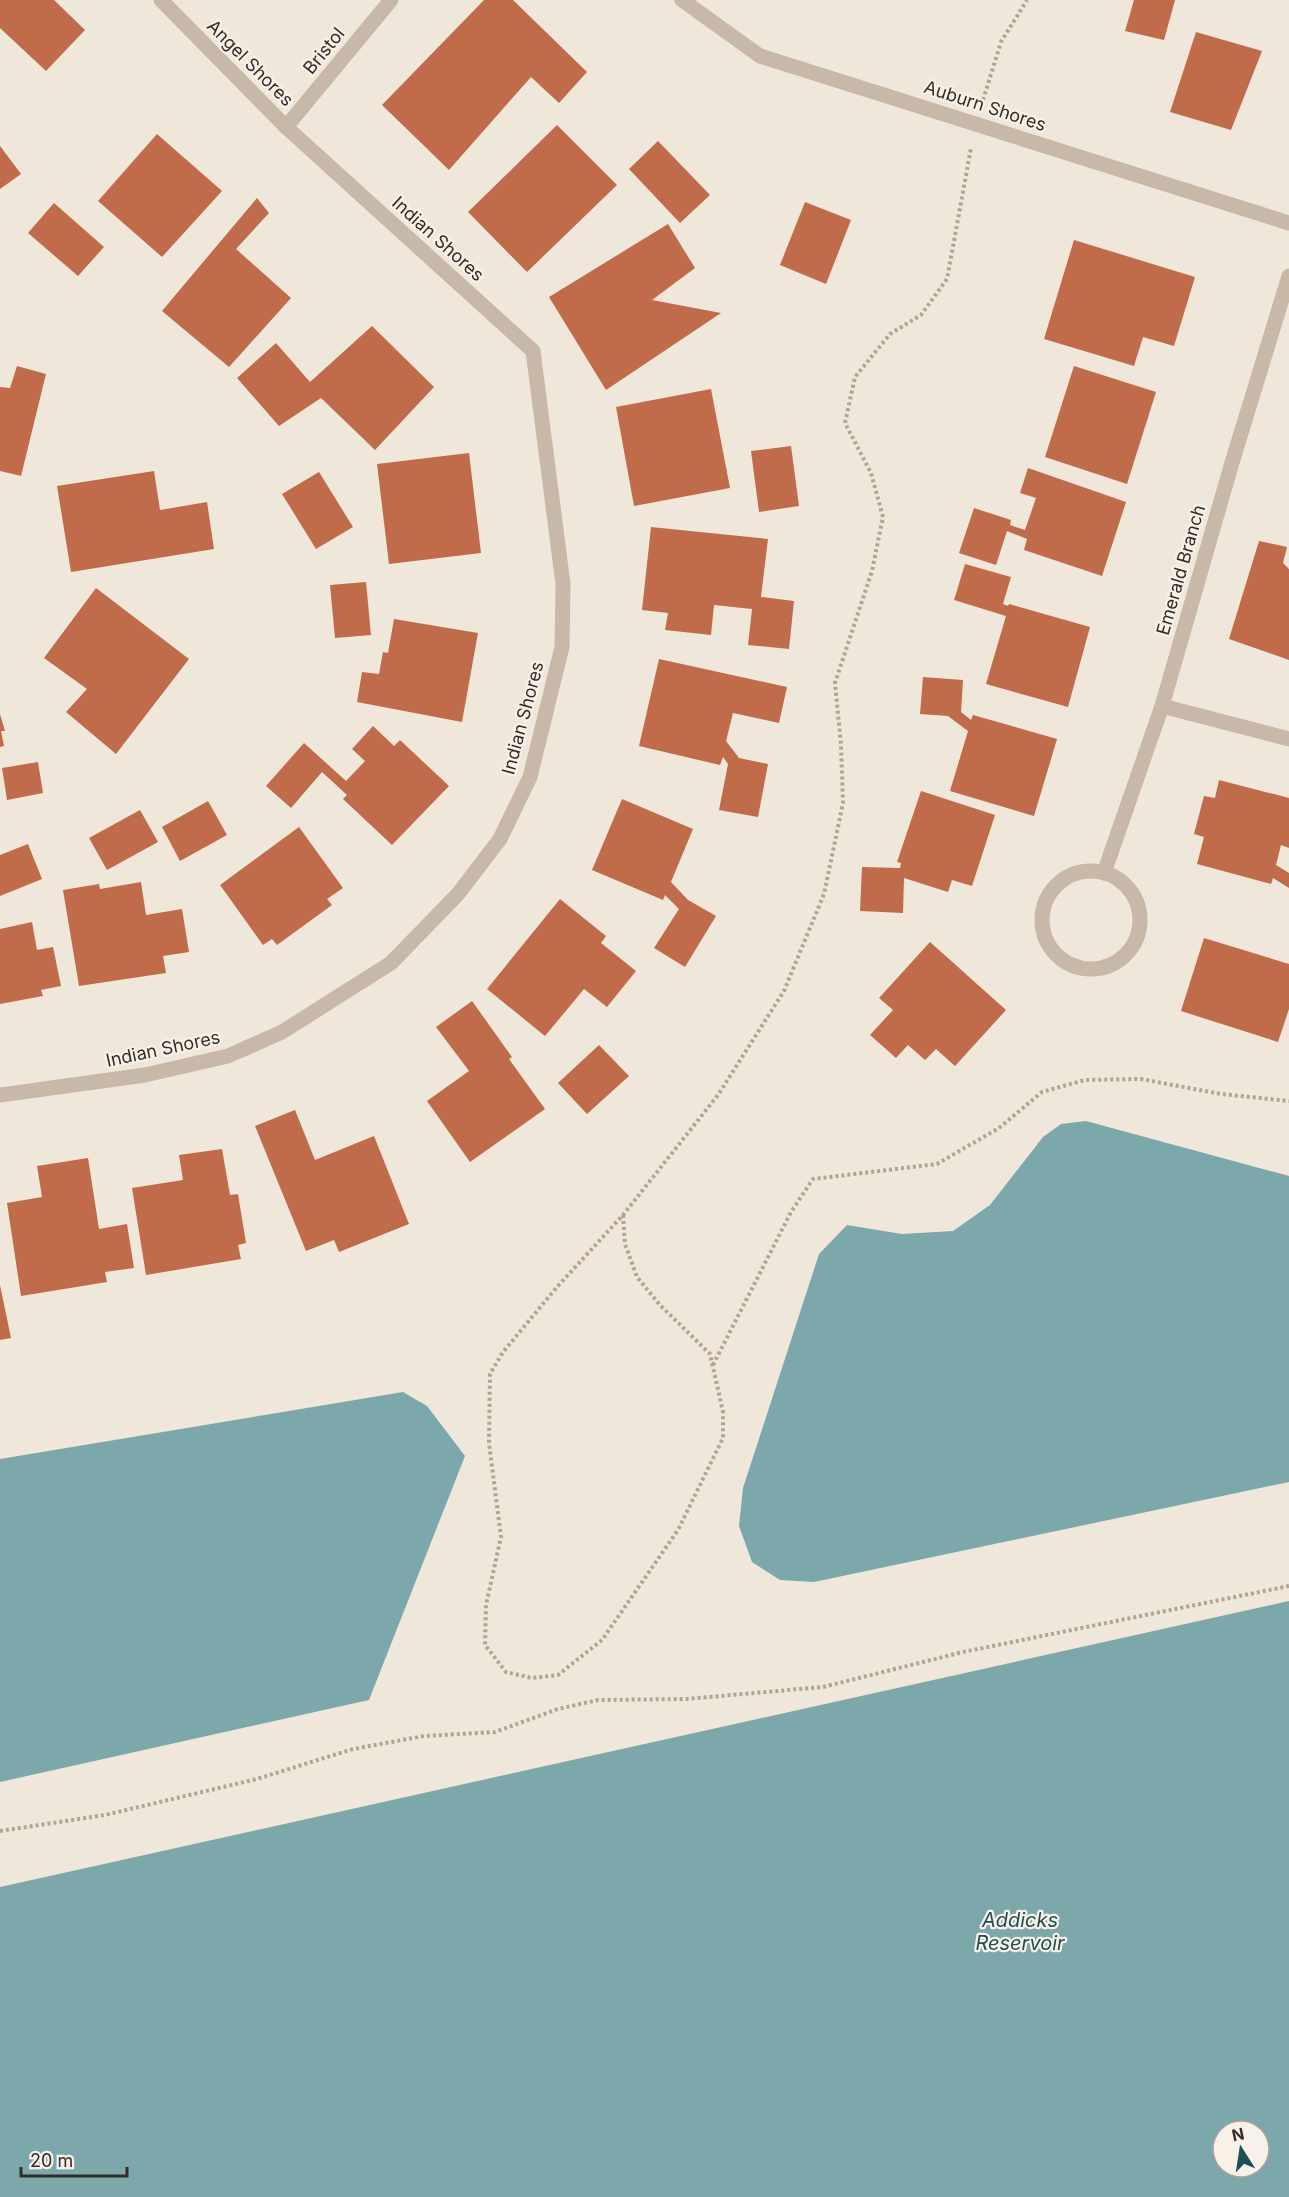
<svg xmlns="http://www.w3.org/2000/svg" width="1289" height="2197" font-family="Inter,sans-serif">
	<rect width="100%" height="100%" fill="#f0e7db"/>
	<g fill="#7ca8ac" fill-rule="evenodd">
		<path d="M1086 1121 1289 1176V1482L814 1582 780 1580 752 1562 739 1526 743 1488 819 1254 847 1225 902 1234 953 1231 990 1205 1043 1137 1061 1124Z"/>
		<path d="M403 1392 427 1406 465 1456 369 1700 0 1782V1459Z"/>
		<path d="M1289 1601V2197H0V1887ZM1223 2131H1259V2167H1223Z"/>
	</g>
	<g fill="#c06b4a">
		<path d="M0 0H54L85 30 46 71 0 28Z"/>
		<path d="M484 0H513L587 72 559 103 531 77 449 170 382 105Z"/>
		<path d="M1134 0H1175L1164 40 1125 31Z"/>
		<path d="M1196 32 1262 51 1231 130 1170 112Z"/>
		<path d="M557 125 617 185 527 272 468 212Z"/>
		<path d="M157 134 222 191 162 257 98 201Z"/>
		<path d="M658 141 710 195 680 223 629 169Z"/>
		<path d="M0 146 21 174 0 189Z"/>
		<path d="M257 198 269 213 236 249 291 298 229 367 162 311Z"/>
		<path d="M805 202 851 220 826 284 780 265Z"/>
		<path d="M54 203 104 247 78 276 28 233Z"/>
		<path d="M668 224 695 268 652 300 721 313 606 390 549 297Z"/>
		<path d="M1074 240 1195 277 1174 346 1143 337 1134 366 1044 339Z"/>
		<path d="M372 326 434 387 375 450 321 398 279 426 237 378 276 343 310 382Z"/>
		<path d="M17 366 46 374 21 476 0 471V387L10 388Z"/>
		<path d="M1074 366 1156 392 1127 484 1045 457Z"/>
		<path d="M711 389 730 488 634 506 616 407Z"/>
		<path d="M791 446 799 506 759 512 751 451Z"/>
		<path d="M469 453 481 553 389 564 377 464Z"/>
		<path d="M1028 468 1126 502 1102 576 1024 550 1027 539 1007 531 996 565 959 553 974 508 1011 520 1010 525 1025 530 1036 498 1020 493Z"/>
		<path d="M154 471 160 510 207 502 214 549 71 572 57 486Z"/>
		<path d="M319 472 353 527 316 549 282 494Z"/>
		<path d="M651 527 768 539 761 597 794 601 789 649 748 645 752 609 714 605 711 635 665 630 668 613 642 610Z"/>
		<path d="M1259 541 1287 547 1283 563 1289 569V660L1229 639Z"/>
		<path d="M965 564 1011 577 1003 604 1008 606 1009 604 1090 627 1068 707 986 684 1006 616 954 600Z"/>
		<path d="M366 582 371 635 335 638 330 585Z"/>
		<path d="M96 588 189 659 116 754 66 712 87 689 44 658Z"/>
		<path d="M394 619 478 633 462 722 357 702 362 672 379 674 383 652 388 653Z"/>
		<path d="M659 659 787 687 779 723 733 713 726 741 739 758 768 764 758 817 719 810 728 764 723 757 720 765 639 746Z"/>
		<path d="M923 677 963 680 961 712 971 720 973 715 1057 739 1034 816 950 791 968 731 948 716 920 714Z"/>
		<path d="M0 714 5 731H1L4 746 0 747Z"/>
		<path d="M373 726 394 746 400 740 449 786 392 845 343 799 347 795 322 772 291 808 266 786 304 743 346 781 365 761 352 749Z"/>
		<path d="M38 762 43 793 7 800 2 768Z"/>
		<path d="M1219 780 1289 798V848L1281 845 1276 865 1289 873V888L1273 878 1271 884 1197 864 1204 837 1194 834 1204 796 1215 798Z"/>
		<path d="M921 791 995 815 972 886 952 880 948 892 904 878 903 913 860 911 862 867 900 868 901 863 897 862Z"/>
		<path d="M622 799 693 829 671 882 688 900 716 916 685 967 654 948 679 909 665 895 663 900 592 870Z"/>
		<path d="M208 801 227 835 180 861 162 827Z"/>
		<path d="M140 810 158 842 107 870 89 838Z"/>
		<path d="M299 827 343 888 327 899 332 905 277 945 272 939 263 945 220 885Z"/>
		<path d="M28 844 42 879 0 896V855Z"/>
		<path d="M141 882 146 915 182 909 189 952 163 956 166 973 79 986 63 890 99 884 100 889Z"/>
		<path d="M560 899 606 936 601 943 636 971 607 1007 584 989 545 1036 487 989Z"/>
		<path d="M32 922 37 950 53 947 61 986 41 990 43 996 0 1004V929Z"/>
		<path d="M1204 938 1289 964V1009L1278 1042 1181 1011Z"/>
		<path d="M930 942 1006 1010 955 1066 936 1049 925 1060 908 1045 896 1058 870 1035 893 1010 879 998Z"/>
		<path d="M472 1001 512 1057 509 1059 545 1109 470 1162 427 1101 469 1071 436 1027Z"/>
		<path d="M599 1045 629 1076 587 1114 558 1083Z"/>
		<path d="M295 1110 315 1160 374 1136 409 1224 339 1252 334 1240 306 1251 255 1126Z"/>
		<path d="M222 1149 230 1195 238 1194 246 1243 238 1245 241 1259 146 1275 132 1188 183 1180 179 1155Z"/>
		<path d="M88 1158 99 1229 127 1224 134 1268 105 1272 107 1282 21 1296 7 1203 42 1197 37 1166Z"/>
		<path d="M0 1285 11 1338 0 1340Z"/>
	</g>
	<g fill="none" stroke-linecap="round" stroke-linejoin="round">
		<g stroke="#b4a292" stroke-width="4" stroke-dasharray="3 3" stroke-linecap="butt">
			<path d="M983 100 1001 42 1027 0"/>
			<path d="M623 1215 625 1244 637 1277 660 1305 710 1354 723 1412V1438L678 1530 602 1640 558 1675 532 1678 506 1672 485 1645 486 1605 501 1537 489 1443 490 1374 503 1352 557 1287 623 1215 718 1095 784 991 824 894 843 803 841 745 835 683 872 571 883 517 871 473 845 423 855 377 890 334 921 315 947 279 971 148"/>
			<path d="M713 1365 791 1212 813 1179 937 1164 999 1128 1042 1092 1085 1080 1141 1079 1221 1094 1289 1101"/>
			<path d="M0 1831 105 1815 257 1779 353 1749 424 1736 495 1732 558 1709 598 1700 686 1699 823 1687 963 1652 1289 1586"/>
		</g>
		<g stroke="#c8b8a8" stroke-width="15">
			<path d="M682 0 760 56 1289 223"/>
			<path d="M286 127 391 0"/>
			<path d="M1162 706 1289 739"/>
			<circle cx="1091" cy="920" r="49"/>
			<path d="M1104 873 1162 706 1231 466 1289 276"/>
			<path d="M0 1095 145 1075 228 1056 282 1032 391 963 458 894 500 839 530 777 562 647 563 584 533 351 286 127 161 0"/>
		</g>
	</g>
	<g text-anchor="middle" stroke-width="4.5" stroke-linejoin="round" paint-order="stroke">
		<g font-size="18" fill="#352c28" stroke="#f8f1e7">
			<text transform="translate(324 51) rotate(-51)" y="6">Bristol</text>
			<text transform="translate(250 63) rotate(45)" y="6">Angel Shores</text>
			<text transform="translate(985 106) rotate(18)" y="6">Auburn Shores</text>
			<text transform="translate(438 239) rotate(42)" y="6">Indian Shores</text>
			<text transform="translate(1181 570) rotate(-74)" y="6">Emerald Branch</text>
			<text transform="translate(523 718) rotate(-75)" y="6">Indian Shores</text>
			<text transform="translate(163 1049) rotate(-12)" y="6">Indian Shores</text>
		</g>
		<g font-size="20" font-style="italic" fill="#1f4f54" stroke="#f8f1e7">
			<text x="1020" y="1927">Addicks<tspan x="1020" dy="23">Reservoir</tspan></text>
		</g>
	</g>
	<g transform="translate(1241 2149) rotate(348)"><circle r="28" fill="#f8f1e7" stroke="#aaa29b" stroke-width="1.5"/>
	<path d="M0-4.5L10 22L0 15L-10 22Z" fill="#1f4f54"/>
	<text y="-9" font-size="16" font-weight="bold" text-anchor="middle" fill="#352c28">N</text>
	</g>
	<path d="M21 2167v9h106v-9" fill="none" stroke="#352c28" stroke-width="3"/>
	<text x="30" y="2167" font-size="18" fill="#352c28" stroke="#f8f1e7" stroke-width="4.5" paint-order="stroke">20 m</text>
</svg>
